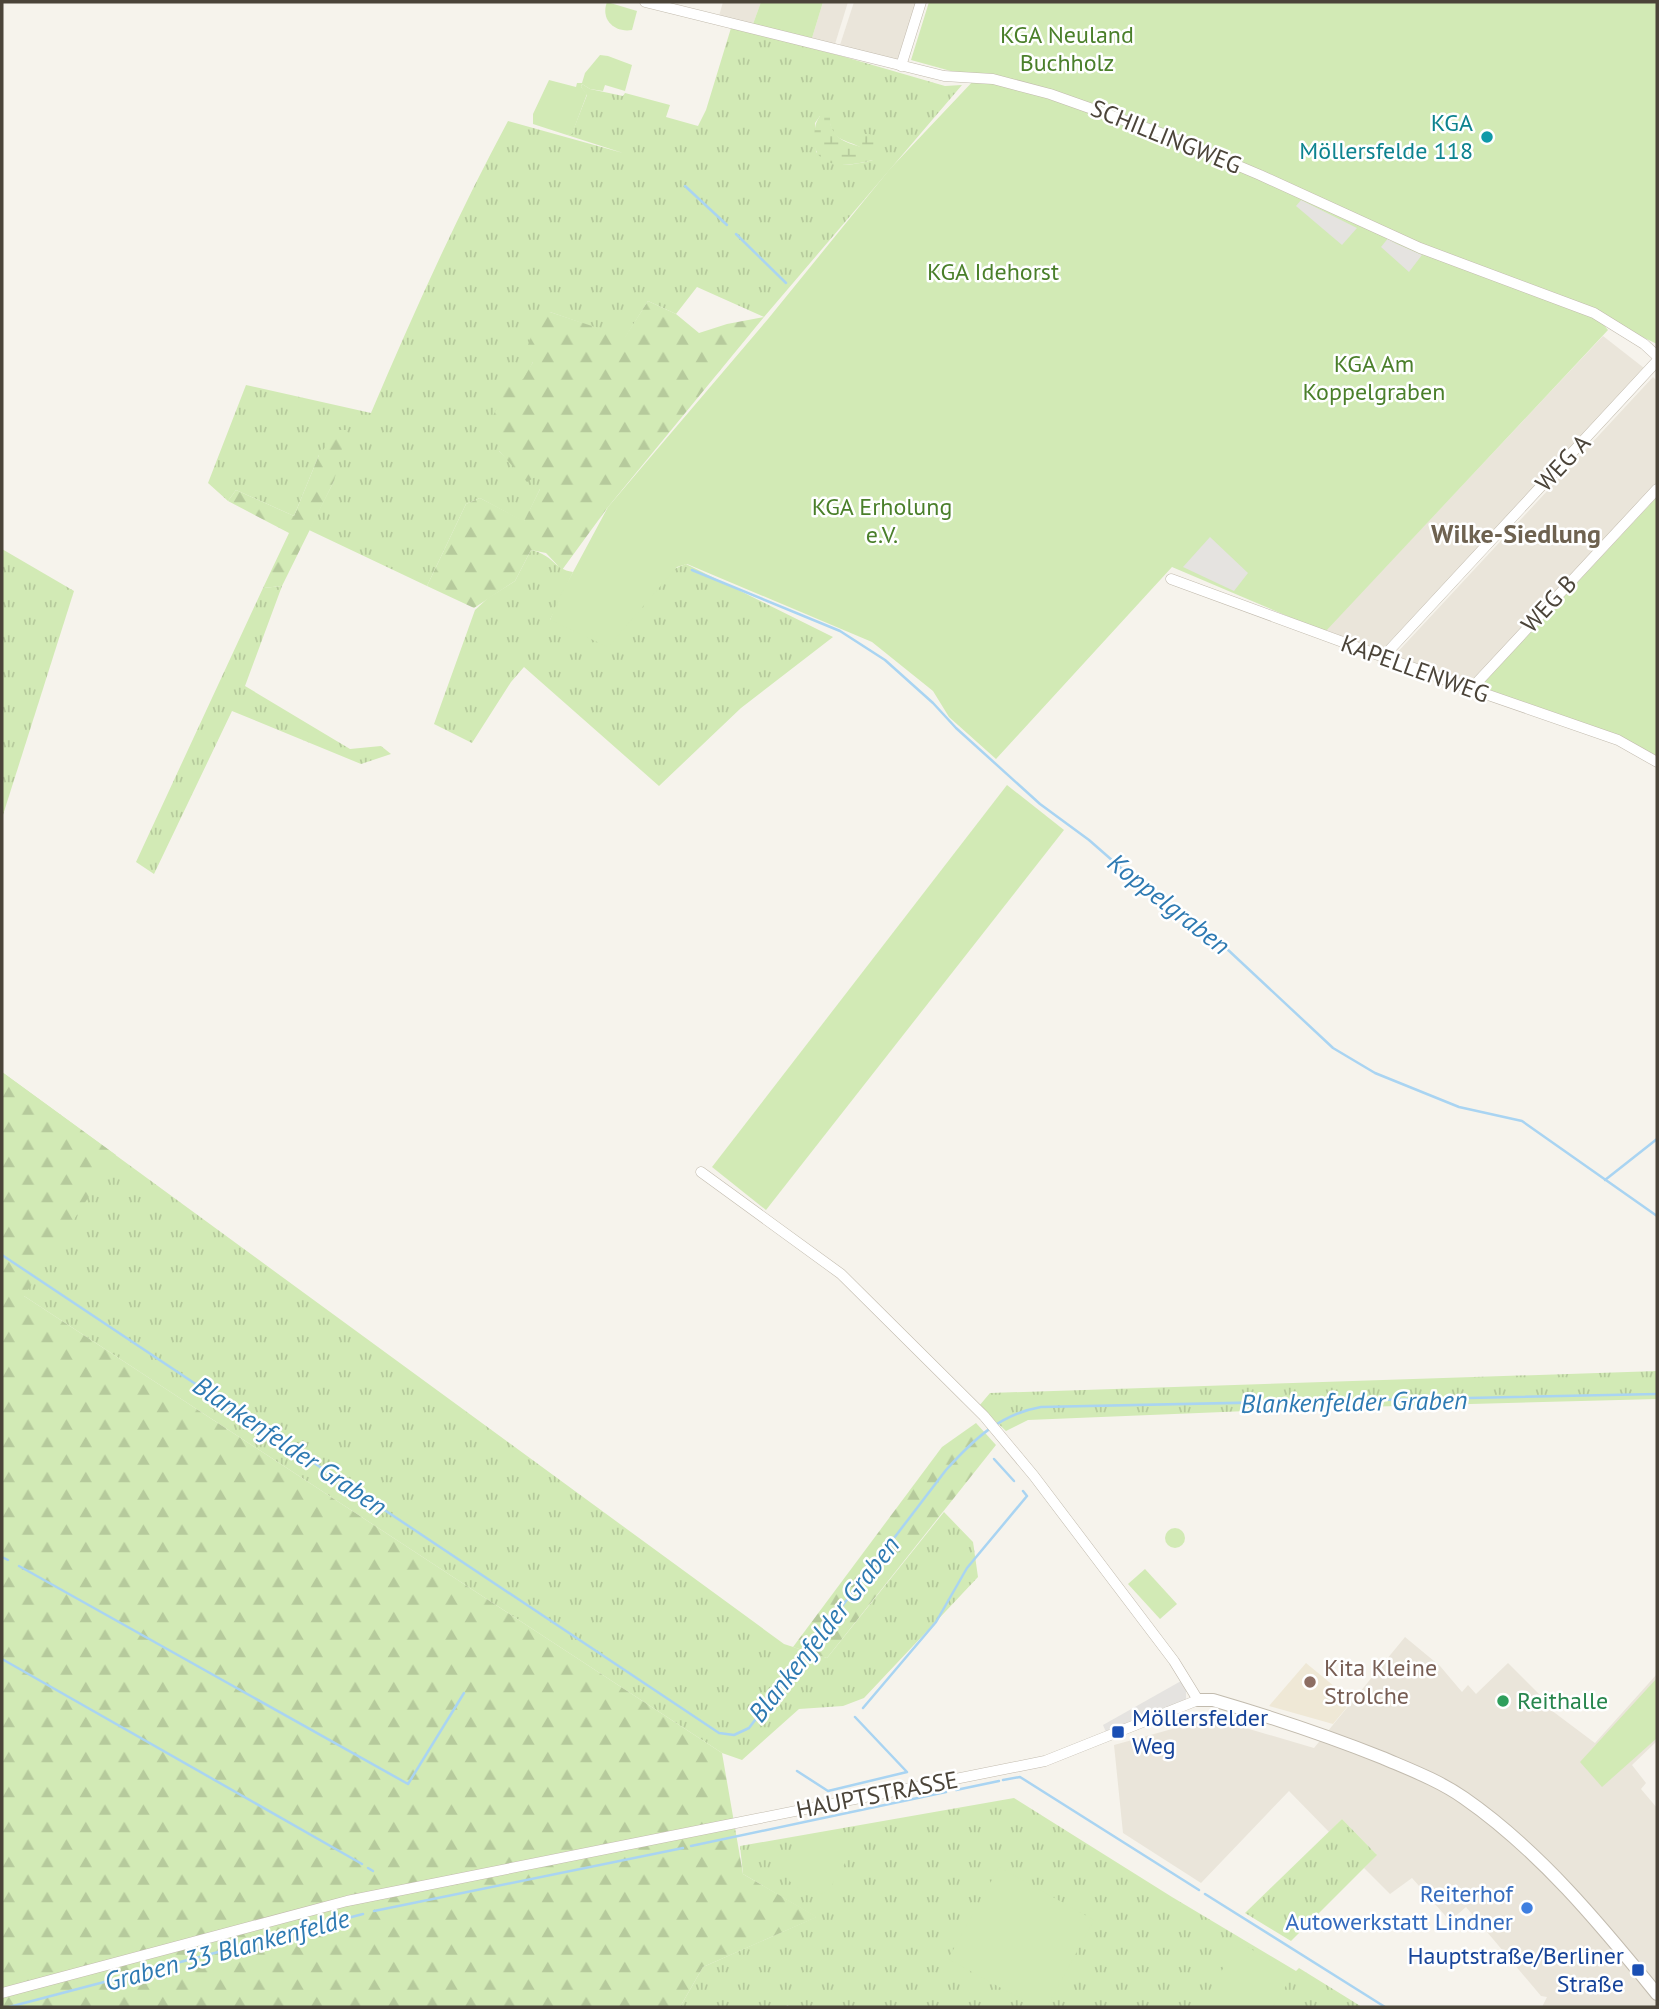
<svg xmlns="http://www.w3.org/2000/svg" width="1659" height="2009" font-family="'PT Sans',sans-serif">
	<defs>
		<pattern id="grass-tufts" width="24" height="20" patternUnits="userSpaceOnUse" patternTransform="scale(1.75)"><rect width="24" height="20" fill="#d2eab5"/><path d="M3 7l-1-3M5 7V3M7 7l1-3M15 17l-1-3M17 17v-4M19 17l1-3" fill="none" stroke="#b6ca9c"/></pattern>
		<pattern id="forest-firs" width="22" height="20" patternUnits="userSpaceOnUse" patternTransform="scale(1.75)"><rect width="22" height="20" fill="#d2eab5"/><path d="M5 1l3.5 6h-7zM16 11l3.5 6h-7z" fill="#b6ca9c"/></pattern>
		<pattern id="wetland-marsh" width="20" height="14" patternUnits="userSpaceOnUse" patternTransform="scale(1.75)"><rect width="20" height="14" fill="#d2eab5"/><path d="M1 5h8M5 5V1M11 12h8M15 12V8" fill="none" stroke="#b6ca9c"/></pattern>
	</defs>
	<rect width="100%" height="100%" fill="#f6f3ec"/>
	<g fill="#eae5da">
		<path d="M723 2H761L753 24 719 16Z"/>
		<path d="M823 2H848L835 44 812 38Z"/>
		<path d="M854 2H916L897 60 840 45Z"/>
		<path d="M1603 336 1644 368 1381 651 1326 630Z"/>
		<path d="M1653 377 1657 381V483L1642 501 1470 684 1394 656Z"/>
		<path d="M1405 1637 1440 1666 1462 1692 1468 1685 1476 1694 1508 1663 1542 1697 1539 1701 1595 1743 1657 1674V1741L1632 1765 1646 1783 1641 1789 1657 1808V2007H1542L1547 1997 1541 1996 1466 1907 1450 1921 1412 1878 1390 1894 1364 1868 1376 1854 1342 1819 1329 1832 1289 1791 1201 1883 1123 1833 1114 1745 1212 1718 1314 1748Z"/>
	</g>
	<path fill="#efe8d6" d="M1306 1663 1352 1701 1333 1724 1269 1706Z"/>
	<g fill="url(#grass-tufts)" fill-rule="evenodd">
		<path d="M731 28 838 55 945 86 962 85 764 317 697 287 676 314 648 301 625 338 550 312 533 362 499 431V451L511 463 540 473V489L524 522 480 498 466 504 427 586 309 530 334 481 319 455 294 516 236 490 228 501 208 483 246 385 371 413C413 314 457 216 508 121L623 153 567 135 572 133 587 95 581 87 582 84 590 89 623 96 625 93 670 105 666 117 698 126 706 110ZM820 116H829C831 141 842 138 860 147 865 149 869 156 873 160 845 167 840 167 816 152L815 123Z"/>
		<path d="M2 549 74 591 2 818Z"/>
		<path d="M531 550C554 555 553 569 573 572L550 620 686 564 833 637 741 708 659 786 524 667 511 682 472 743 434 724 475 610 488 598 515 581Z"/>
		<path d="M282 586 245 686 350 749 381 746 391 754 361 764 232 711 154 874 136 862 263 588Z"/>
		<path d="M2 1072 784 1644 827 1658 944 1512 973 1542 978 1577 864 1698 843 1706 799 1709 742 1760 722 1753 24 1296Z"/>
		<path d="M1657 1371V1399L1324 1408 1028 1420 1006 1431 979 1406 990 1393Z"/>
		<path d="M1014 1798 1172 1897 1296 1971 1299 1968 1362 2007H791L787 2005 786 2007H680L703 1967 816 1917 743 1874 740 1846Z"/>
		<path d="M1342 1819 1377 1855 1291 1941 1245 1913Z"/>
	</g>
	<g fill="url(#forest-firs)">
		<path d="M648 301 676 314 699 333 727 324 764 317 608 507 562 570 546 553 531 550 515 581 474 608 427 586 466 504 480 498 524 521 540 489V474L527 482 499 451V431L491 420 511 379H523L533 362 528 345 538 318 550 312 625 337Z"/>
		<path d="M339 430H347L334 481 282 586 263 588 289 533 228 501 236 490 294 516 319 455Z"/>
		<path d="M2 1072 116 1155 24 1296 722 1753 743 1874 817 1917 703 1967 680 2007H2Z"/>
		<path d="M976 1423 996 1445 827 1658 793 1647 942 1447Z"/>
	</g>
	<path fill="url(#wetland-marsh)" d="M820 116H830C829 136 844 143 862 147L863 134H869L876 137 873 160C850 166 813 172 814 137 815 128 815 123 820 116Z"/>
	<g fill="#d2eab5">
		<path d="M607 2 637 11 632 30C615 33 600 20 607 2Z"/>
		<path d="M761 2H823L812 38 753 24Z"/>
		<path d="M929 2H1657V344L1595 314 1608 330 1325 632 1172 567 996 759 949 717 933 691 872 642 687 564 677 567 608 647 550 620 558 600 608 507 768 319 889 170 976 78 911 60Z"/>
		<path d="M600 55 608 56 632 65 625 91 605 85 603 91 590 89 582 84 581 87 587 94 572 134 567 135 533 124V114L549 80 576 87 577 83H582L585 73Z"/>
		<path d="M1657 497V760L1609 732 1482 689 1480 687Z"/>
		<path d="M1007 785 1064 830 766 1210 712 1167Z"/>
		<circle cx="1175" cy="1538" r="10"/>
		<path d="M1145 1569 1177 1604 1160 1619 1128 1584Z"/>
		<path d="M1657 1678V1738L1602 1787 1580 1762Z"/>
		<path d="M829 1832 850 1835 854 1841 852 1851 828 1892C808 1898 791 1888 782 1870 797 1837 795 1841 829 1832Z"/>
		<path d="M999 1867 1094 1920 1047 2007H1036L948 1959Z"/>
		<path d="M1239 1942 1293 1974 1273 2007H1200Z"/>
	</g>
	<g fill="#e5e3e0">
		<path d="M1301 200 1357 228 1342 245 1296 206Z"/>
		<path d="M1389 237 1399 244 1390 241 1422 255 1409 272 1381 247Z"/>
		<path d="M1210 537 1248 573 1234 591 1183 567Z"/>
		<path d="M1181 1681 1186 1691V1700L1106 1732 1103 1725Z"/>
	</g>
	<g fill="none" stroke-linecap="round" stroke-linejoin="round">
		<g stroke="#a9d4f2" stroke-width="2.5">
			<path d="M685 186 727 225"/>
			<path d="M736 234 786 283"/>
			<path d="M692 570 840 631 885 660 933 703 956 728 1040 804 1089 840 1129 875 1183 911 1211 934 1333 1048 1375 1073 1459 1107 1522 1121 1657 1216"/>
			<path d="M1605 1180 1657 1139"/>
			<path d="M2 1255 719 1733 734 1735 749 1728 946 1470C973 1440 1000 1414 1041 1407L1657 1394"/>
			<path d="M994 1459 1014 1481"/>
			<path d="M2 1557 8 1560"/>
			<path d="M19 1566 408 1784 464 1693"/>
			<path d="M2 1659 362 1864"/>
			<path d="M863 1708 936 1622 967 1568 1027 1496 1023 1491"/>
			<path d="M797 1771 828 1791 907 1772 855 1717"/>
			<path d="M1003 1780 1020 1777 1199 1890"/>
			<path d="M956 1790 999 1781"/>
			<path d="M691 1846 946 1792"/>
			<path d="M368 1868 373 1871"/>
			<path d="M1205 1894 1385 2007"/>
			<path d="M374 1911 683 1848"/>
			<path d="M9 2007 363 1914"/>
		</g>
		<g stroke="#c2bbae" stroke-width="11">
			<g id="minor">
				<path d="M645 2 944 76 993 79 1050 94 1163 134 1260 175 1420 248 1594 313 1644 344 1657 356"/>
				<path d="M901 66 921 2"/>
				<path d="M1171 579 1471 689 1618 740 1657 762"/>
				<path d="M1383 657 1657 361"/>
				<path d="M1471 689 1657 489"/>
				<path d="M2 1993 347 1901 1045 1761 1198 1700 1174 1661 1034 1476 984 1416 841 1274 701 1172"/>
			</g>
		</g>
		<g stroke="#c2bbae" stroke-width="14">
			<path id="tertiary" d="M1198 1700H1213C1271 1717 1328 1736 1383 1758 1411 1770 1440 1781 1464 1798 1539 1850 1600 1924 1657 1994"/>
		</g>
		<use href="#minor" stroke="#fff" stroke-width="10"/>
		<use href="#tertiary" stroke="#fff" stroke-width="12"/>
	</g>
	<circle fill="#0f9aa8" stroke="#fff" stroke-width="2.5" cx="1487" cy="137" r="7"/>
	<circle fill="#8d6e63" stroke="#fff" stroke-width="2.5" cx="1310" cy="1682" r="7"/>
	<circle fill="#2e9e5b" stroke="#fff" stroke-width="2.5" cx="1503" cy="1701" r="7"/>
	<g fill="#1a4fb4" stroke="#fff" stroke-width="2.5">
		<rect x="1111" y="1725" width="14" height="14" rx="3.5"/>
		<rect x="1631" y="1963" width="14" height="14" rx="3.5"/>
	</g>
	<circle fill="#3f7fe0" stroke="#fff" stroke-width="2.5" cx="1527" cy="1908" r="7"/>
	<g text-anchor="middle" stroke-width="5" stroke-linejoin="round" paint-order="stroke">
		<g font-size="24" fill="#4a7f2a" stroke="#fff">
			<text x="1067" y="43">KGA Neuland<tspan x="1067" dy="28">Buchholz</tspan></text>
			<text x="993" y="280">KGA Idehorst</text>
			<text x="1374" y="372">KGA Am<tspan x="1374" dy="28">Koppelgraben</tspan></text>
			<text x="882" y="515">KGA Erholung<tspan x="882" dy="28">e.V.</tspan></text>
		</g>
		<g font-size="24" fill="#0d838f" stroke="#fff" text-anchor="end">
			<text x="1473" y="131">KGA<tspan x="1473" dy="28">Möllersfelde 118</tspan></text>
		</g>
		<g font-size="24" fill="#4b4439" stroke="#fff">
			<text transform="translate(1166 137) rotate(22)" y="8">SCHILLINGWEG</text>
			<text transform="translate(1563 463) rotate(-47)" y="8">WEG A</text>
			<text transform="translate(1549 604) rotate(-47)" y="8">WEG B</text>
			<text transform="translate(1415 669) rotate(20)" y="8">KAPELLENWEG</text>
			<text transform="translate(877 1795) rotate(-11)" y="8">HAUPTSTRASSE</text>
		</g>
		<g font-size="24" fill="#785e54" stroke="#fff" text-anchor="start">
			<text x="1324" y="1676">Kita Kleine<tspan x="1324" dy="28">Strolche</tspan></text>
		</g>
		<g font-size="24" fill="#27864d" stroke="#fff" text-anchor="start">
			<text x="1517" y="1709">Reithalle</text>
		</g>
		<g font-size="24" fill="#164399" stroke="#fff" text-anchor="start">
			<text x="1132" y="1726">Möllersfelder<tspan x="1132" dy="28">Weg</tspan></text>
			<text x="1624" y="1964" text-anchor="end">Hauptstraße/Berliner<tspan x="1624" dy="28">Straße</tspan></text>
		</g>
		<g font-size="24" fill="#366cbe" stroke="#fff" text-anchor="end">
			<text x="1513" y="1902">Reiterhof<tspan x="1513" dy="28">Autowerkstatt Lindner</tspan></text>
		</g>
		<g font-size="26" font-weight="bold" fill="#6e6250" stroke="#fff">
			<text x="1516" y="543">Wilke-Siedlung</text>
		</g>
		<g font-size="26" font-style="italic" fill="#2e7ab2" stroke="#fff">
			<text transform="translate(1169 904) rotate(38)" y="9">Koppelgraben</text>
			<text transform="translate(1354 1402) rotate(-1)" y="9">Blankenfelder Graben</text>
			<text transform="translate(290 1446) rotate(34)" y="9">Blankenfelder Graben</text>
			<text transform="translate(824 1629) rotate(-52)" y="9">Blankenfelder Graben</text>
			<text transform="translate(227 1950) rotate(-15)" y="9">Graben 33 Blankenfelde</text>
		</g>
	</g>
	<rect width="1659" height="2009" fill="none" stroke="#4b4439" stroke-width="7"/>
</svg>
